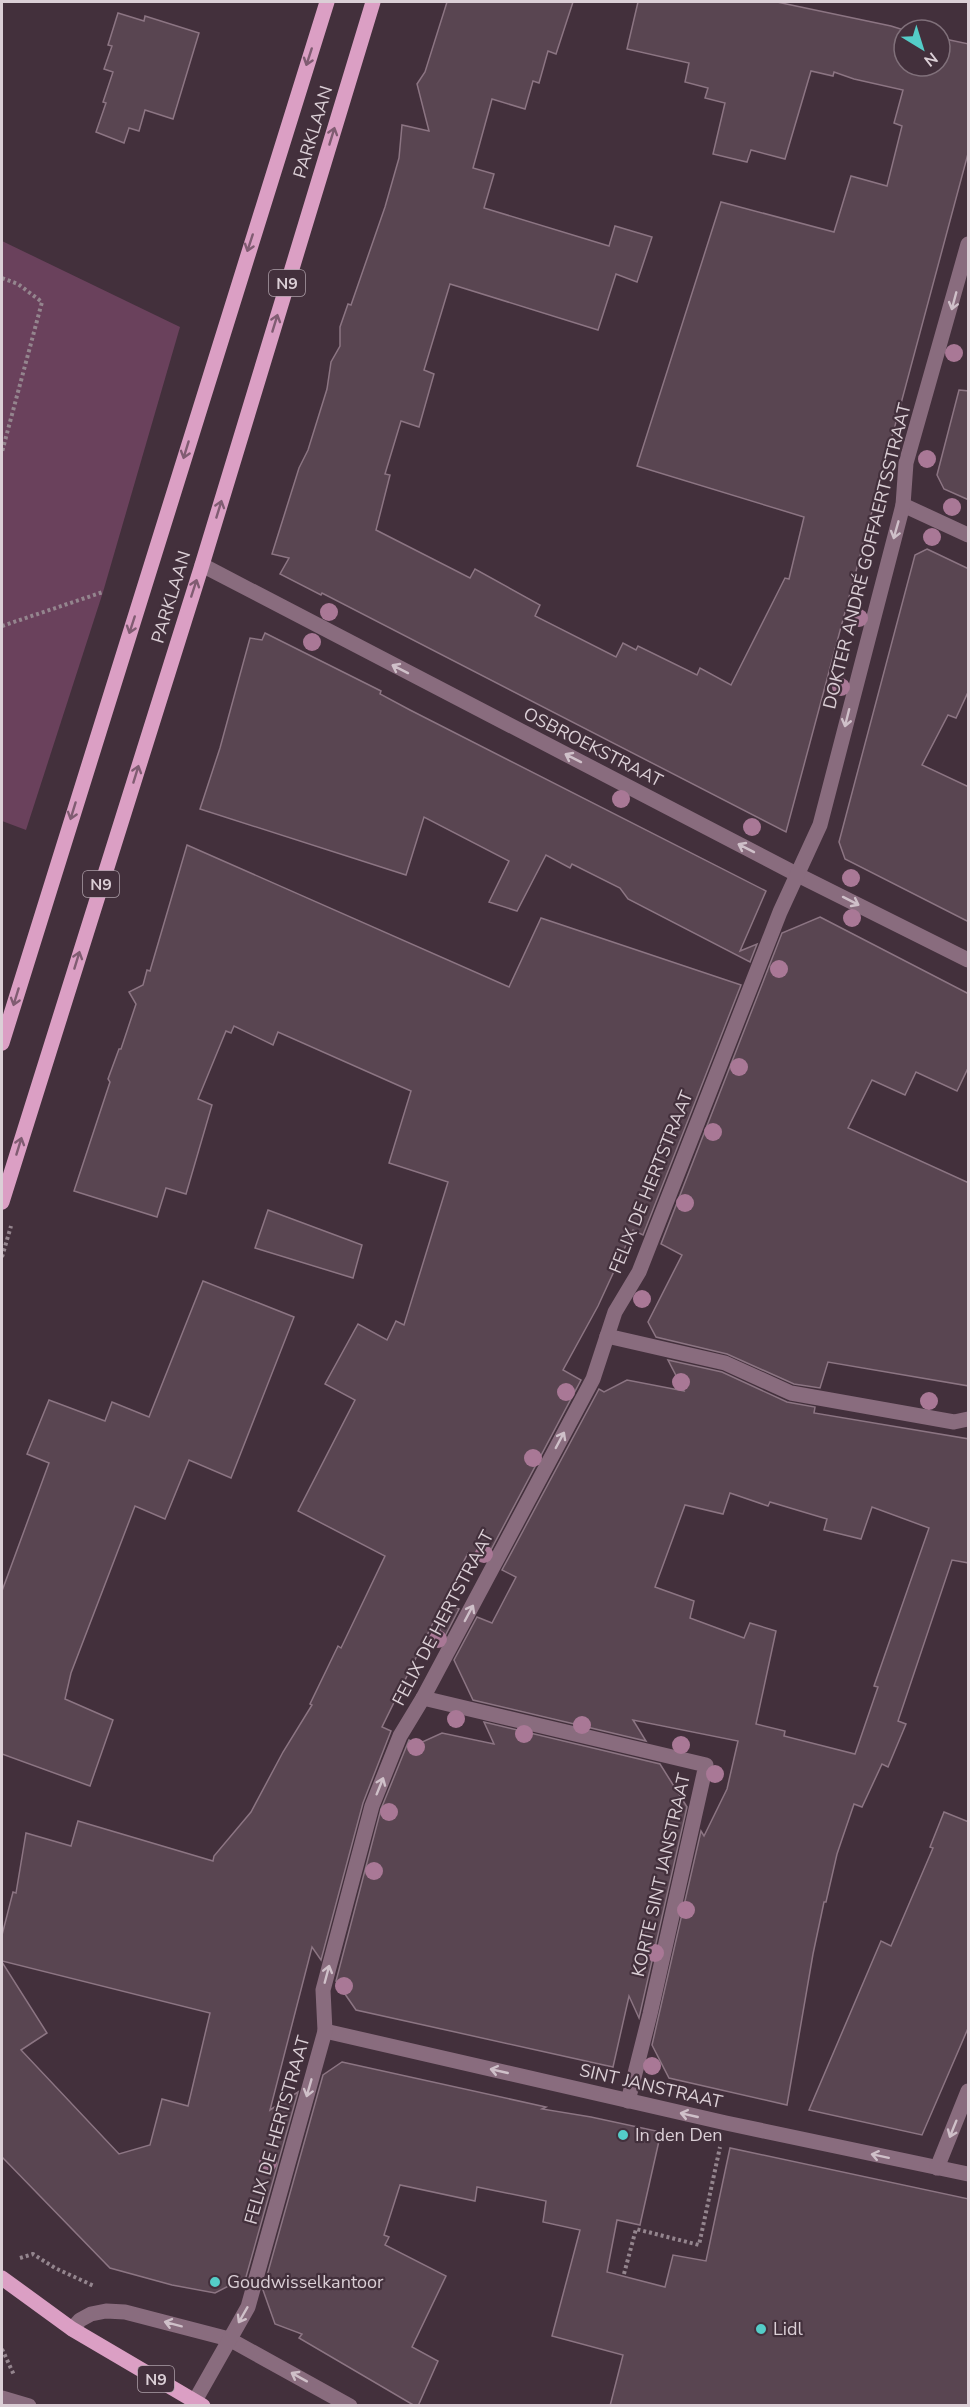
<svg xmlns="http://www.w3.org/2000/svg" width="970" height="2407" font-family="'Nunito Sans',sans-serif">
	<rect width="100%" height="100%" fill="#43303c"/>
	<path fill="#6a415c" d="M2 241 180 327 103 592 26 830 2 821Z"/>
	<g fill="#594551" stroke="#8c7583" stroke-width="1.5" fill-rule="evenodd">
		<path d="M447 2H573L556 54 548 51 539 83 533 81 525 109 492 99 473 168 494 174 484 208 609 246 615 226 652 237 637 282 616 274 598 330 450 284 424 370 434 374 419 427 401 421 385 474 390 475 376 530 470 578 475 569 540 605 535 616 616 657 623 643 636 650 638 646 697 675 700 668 731 685 785 578 789 579 804 517 637 466 721 202 834 232 851 176 887 186 902 126 894 123 903 90 854 79 834 72 833 76 811 71 785 159 751 150 747 162 713 154 725 103 705 98 708 88 685 82 689 63 627 49 638 2H777L891 26 904 30V66H940V38L969 44V150L786 832 322 593 321 595 280 574 289 558 272 554 299 468 308 450 327 389 331 362 340 346V327L348 304 351 305 385 207 399 158 402 125 429 131 417 84 425 72Z"/>
		<path d="M118 13 144 21 145 16 199 33 173 119 145 110 139 131 129 128 124 143 96 132 106 103 103 102 113 72 104 69 112 46 108 45Z"/>
		<path d="M959 390 969 391V500L944 489 937 475Z"/>
		<path d="M927 549 969 569V690L956 718 948 715 922 765 969 787V922L845 859 839 842 915 555Z"/>
		<path d="M265 633 381 691 380 694 410 710 766 891 740 951 757 944 750 962 628 899 620 888 572 864 570 868 546 855 517 911 489 902 509 861 424 817 406 875 200 809 220 748 250 638 262 640Z"/>
		<path d="M187 845 509 987 541 918 741 985 643 1235 633 1230 598 1306 563 1370 581 1380 485 1561 468 1553 443 1603 459 1609 444 1638 435 1619 382 1727 391 1731 363 1803 321 1960 312 1947 270 2110 298 2092 246 2277 215 2293 172 2285 110 2268 2 2157V1962L47 2033 21 2050 119 2154 150 2145 162 2099 188 2106 210 2013 2 1961V1935L13 1892 16 1893 26 1833 71 1846 78 1821 213 1861 214 1856 251 1812 283 1752 312 1705 310 1704 338 1646 341 1648 385 1556 298 1511 355 1400 325 1384 358 1324 387 1340 396 1321 404 1325 448 1182 389 1163 411 1091 278 1032 273 1045 234 1026 231 1033 226 1031 198 1099 212 1105 186 1194 166 1188 157 1217 74 1191 110 1082 108 1079 119 1049H121L136 1004 129 992 143 985 147 970 150 971Z"/>
		<path d="M820 917 969 994V1066L957 1091 916 1072 905 1095 872 1080 848 1128 969 1183V1386L828 1362 820 1388 794 1384 727 1354 656 1337 648 1322 682 1255 661 1244 782 933Z"/>
		<path d="M268 1210 362 1245 353 1278 255 1248Z"/>
		<path d="M203 1281 294 1317 231 1478 189 1460 165 1519 135 1506 71 1673 65 1699 113 1720 90 1786 2 1754V1591L49 1463 27 1454 49 1400 105 1421 112 1402 149 1417Z"/>
		<path d="M668 1360 722 1372 787 1402 815 1407 814 1413 969 1439V1563L952 1560 898 1721 906 1724 888 1767 882 1764 862 1807 854 1804 837 1854 826 1902H824L813 1954 787 2105 669 2078 652 2045 701 1831 704 1836 727 1789 738 1741 633 1720 646 1741 473 1700 454 1660 477 1617 492 1623 516 1577 502 1570 599 1389 604 1392 627 1380 684 1391ZM730 1493 768 1506 770 1502 827 1519 824 1530 861 1539 872 1507 929 1528 874 1686 878 1687 855 1754 784 1736 785 1731 756 1724 776 1631 750 1623 744 1638 690 1618 694 1601 655 1587 685 1505 723 1514Z"/>
		<path d="M484 1722 660 1764 687 1807 639 2018 629 1996 613 2067 356 2010 336 1981 381 1809 409 1740 418 1744 442 1733 494 1744Z"/>
		<path d="M944 1812 969 1822V2026L922 2135 809 2110 881 1941 891 1946 933 1848 930 1847Z"/>
		<path d="M342 2062 546 2107 542 2109 591 2117 661 2132 640 2225 617 2220 607 2272 665 2287 673 2255 706 2261 730 2148 969 2199V2406H610L623 2355 552 2336 580 2230 543 2222 546 2201 477 2187 475 2201 400 2185 384 2235 389 2237 385 2245 446 2276 412 2347 438 2361 418 2406H415L299 2338 302 2334 275 2324 263 2290 323 2075Z"/>
	</g>
	<g fill="none" stroke-linecap="round" stroke-linejoin="round">
		<g stroke="#94858e" stroke-width="4" stroke-dasharray="3 3" stroke-linecap="butt">
			<path d="M2 278 18 284 42 302 2 452"/>
			<path d="M2 626 103 592"/>
			<path d="M2 1257 11 1226"/>
			<path d="M20 2258 33 2254 55 2268 94 2286"/>
			<path d="M624 2274 636 2229 699 2245 720 2147"/>
			<path d="M2 2349 14 2375"/>
		</g>
		<g stroke="#896c7e" stroke-width="15">
			<path d="M903 505 968 535"/>
			<path d="M202 565 798 875 968 960"/>
			<path d="M607 1336 725 1363 791 1393 954 1422 968 1419"/>
			<path d="M423 1698 706 1765 650 2014 628 2101"/>
			<path d="M325 2031 726 2123 968 2174"/>
			<path d="M937 2168 968 2091"/>
			<path d="M72 2329 80 2320 91 2314 106 2311 125 2312 229 2339 350 2406"/>
			<path d="M2 2398 29 2406"/>
			<path d="M192 2406 248 2307 325 2031 323 1990 372 1806 400 1736 423 1698 593 1379 615 1312 639 1272 780 912 820 825 903 505 906 463 968 244"/>
		</g>
		<g stroke="#db9fc4" stroke-width="15">
			<path d="M2 1043 327 2"/>
			<path d="M2 1202 202 565 373 2"/>
			<path d="M2 2278 72 2329 203 2406"/>
		</g>
	</g>
	<g fill="#a97896">
		<circle cx="954" cy="353" r="9"/>
		<circle cx="927" cy="459" r="9"/>
		<circle cx="952" cy="507" r="9"/>
		<circle cx="932" cy="537" r="9"/>
		<circle cx="329" cy="612" r="9"/>
		<circle cx="859" cy="618" r="9"/>
		<circle cx="312" cy="642" r="9"/>
		<circle cx="841" cy="687" r="9"/>
		<circle cx="621" cy="799" r="9"/>
		<circle cx="752" cy="827" r="9"/>
		<circle cx="851" cy="878" r="9"/>
		<circle cx="852" cy="918" r="9"/>
		<circle cx="779" cy="969" r="9"/>
		<circle cx="739" cy="1067" r="9"/>
		<circle cx="713" cy="1132" r="9"/>
		<circle cx="685" cy="1203" r="9"/>
		<circle cx="642" cy="1299" r="9"/>
		<circle cx="681" cy="1382" r="9"/>
		<circle cx="566" cy="1392" r="9"/>
		<circle cx="929" cy="1401" r="9"/>
		<circle cx="533" cy="1458" r="9"/>
		<circle cx="484" cy="1554" r="9"/>
		<circle cx="438" cy="1639" r="9"/>
		<circle cx="456" cy="1719" r="9"/>
		<circle cx="582" cy="1725" r="9"/>
		<circle cx="524" cy="1734" r="9"/>
		<circle cx="681" cy="1745" r="9"/>
		<circle cx="416" cy="1747" r="9"/>
		<circle cx="715" cy="1774" r="9"/>
		<circle cx="389" cy="1812" r="9"/>
		<circle cx="374" cy="1871" r="9"/>
		<circle cx="686" cy="1910" r="9"/>
		<circle cx="655" cy="1953" r="9"/>
		<circle cx="344" cy="1986" r="9"/>
		<circle cx="652" cy="2066" r="9"/>
		<circle cx="268" cy="2163" r="9"/>
	</g>
	<defs><path id="oneway-shaft" d="M-6 0H5M1.5-3L5.5 0L1.5 3" fill="none" stroke-width="1.6" stroke-linecap="round" stroke-linejoin="round" transform="scale(1.5)"/></defs>
	<g stroke="#805c72">
		<use href="#oneway-shaft" transform="translate(309 57) rotate(108)"/>
		<use href="#oneway-shaft" transform="translate(332 136) rotate(-73)"/>
		<use href="#oneway-shaft" transform="translate(250 243) rotate(108)"/>
		<use href="#oneway-shaft" transform="translate(275 323) rotate(-73)"/>
		<use href="#oneway-shaft" transform="translate(186 450) rotate(107)"/>
		<use href="#oneway-shaft" transform="translate(219 509) rotate(-73)"/>
		<use href="#oneway-shaft" transform="translate(194 588) rotate(-72)"/>
		<use href="#oneway-shaft" transform="translate(132 625) rotate(108)"/>
		<use href="#oneway-shaft" transform="translate(136 774) rotate(-73)"/>
		<use href="#oneway-shaft" transform="translate(73 811) rotate(107)"/>
		<use href="#oneway-shaft" transform="translate(77 960) rotate(-73)"/>
		<use href="#oneway-shaft" transform="translate(16 997) rotate(107)"/>
		<use href="#oneway-shaft" transform="translate(19 1146) rotate(-73)"/>
	</g>
	<g stroke="#cfc0c9">
		<use href="#oneway-shaft" transform="translate(954 301) rotate(105)"/>
		<use href="#oneway-shaft" transform="translate(896 530) rotate(106)"/>
		<use href="#oneway-shaft" transform="translate(400 669) rotate(-153)"/>
		<use href="#oneway-shaft" transform="translate(847 718) rotate(104)"/>
		<use href="#oneway-shaft" transform="translate(573 758) rotate(-153)"/>
		<use href="#oneway-shaft" transform="translate(746 848) rotate(-153)"/>
		<use href="#oneway-shaft" transform="translate(851 901) rotate(27)"/>
		<use href="#oneway-shaft" transform="translate(560 1440) rotate(-62)"/>
		<use href="#oneway-shaft" transform="translate(469 1613) rotate(-62)"/>
		<use href="#oneway-shaft" transform="translate(380 1786) rotate(-68)"/>
		<use href="#oneway-shaft" transform="translate(327 1974) rotate(-75)"/>
		<use href="#oneway-shaft" transform="translate(499 2071) rotate(-167)"/>
		<use href="#oneway-shaft" transform="translate(309 2088) rotate(106)"/>
		<use href="#oneway-shaft" transform="translate(689 2115) rotate(-167)"/>
		<use href="#oneway-shaft" transform="translate(953 2129) rotate(112)"/>
		<use href="#oneway-shaft" transform="translate(880 2156) rotate(-168)"/>
		<use href="#oneway-shaft" transform="translate(243 2315) rotate(120)"/>
		<use href="#oneway-shaft" transform="translate(173 2324) rotate(-165)"/>
		<use href="#oneway-shaft" transform="translate(299 2377) rotate(-151)"/>
	</g>
	<g fill="#54cdc8" stroke="#43303c" stroke-width="2">
		<circle cx="623" cy="2135" r="6"/>
		<circle cx="215" cy="2282" r="6"/>
		<circle cx="761" cy="2329" r="6"/>
	</g>
	<g text-anchor="middle" stroke-width="4.5" stroke-linejoin="round" paint-order="stroke">
		<g fill="#43303c" stroke="#ad9fa8" stroke-width="1.5">
			<rect x="269" y="270" width="36" height="26" rx="4.5"/>
			<rect x="83" y="871" width="36" height="26" rx="4.5"/>
			<rect x="138" y="2366" width="36" height="26" rx="4.5"/>
		</g>
		<g font-size="16" font-weight="bold" fill="#dbcfd6">
			<text x="287" y="289">N9</text>
			<text x="101" y="890">N9</text>
			<text x="156" y="2385">N9</text>
		</g>
		<g font-size="18" fill="#dbcfd6" stroke="#43303c">
			<text transform="translate(313 132) rotate(-73)" y="6">PARKLAAN</text>
			<text transform="translate(867 556) rotate(-76)" y="6">DOKTER ANDRÉ GOFFAERTSSTRAAT</text>
			<text transform="translate(171 597) rotate(-73)" y="6">PARKLAAN</text>
			<text transform="translate(593 747) rotate(27)" y="6">OSBROEKSTRAAT</text>
			<text transform="translate(651 1182) rotate(-68)" y="6">FELIX DE HERTSTRAAT</text>
			<text transform="translate(443 1618) rotate(-62)" y="6">FELIX DE HERTSTRAAT</text>
			<text transform="translate(661 1875) rotate(-77)" y="6">KORTE SINT JANSTRAAT</text>
			<text transform="translate(651 2086) rotate(13)" y="6">SINT JANSTRAAT</text>
			<text transform="translate(277 2130) rotate(-74)" y="6">FELIX DE HERTSTRAAT</text>
		</g>
		<g font-size="18" fill="#dbcfd6" stroke="#43303c" text-anchor="start">
			<text x="635" y="2141">In den Den</text>
			<text x="227" y="2288">Goudwisselkantoor</text>
			<text x="773" y="2335">Lidl</text>
		</g>
	</g>
	<rect width="970" height="2407" fill="none" stroke="#dbcfd6" stroke-width="6"/>
	<g transform="translate(922 48) rotate(142)"><circle r="28" fill="#43303c" stroke="#80707a" stroke-width="1.5"/>
	<path d="M0-4.5L10 22L0 15L-10 22Z" fill="#54cdc8"/>
	<text y="-9" font-size="16" font-weight="bold" text-anchor="middle" fill="#dbcfd6">N</text>
	</g>
</svg>
